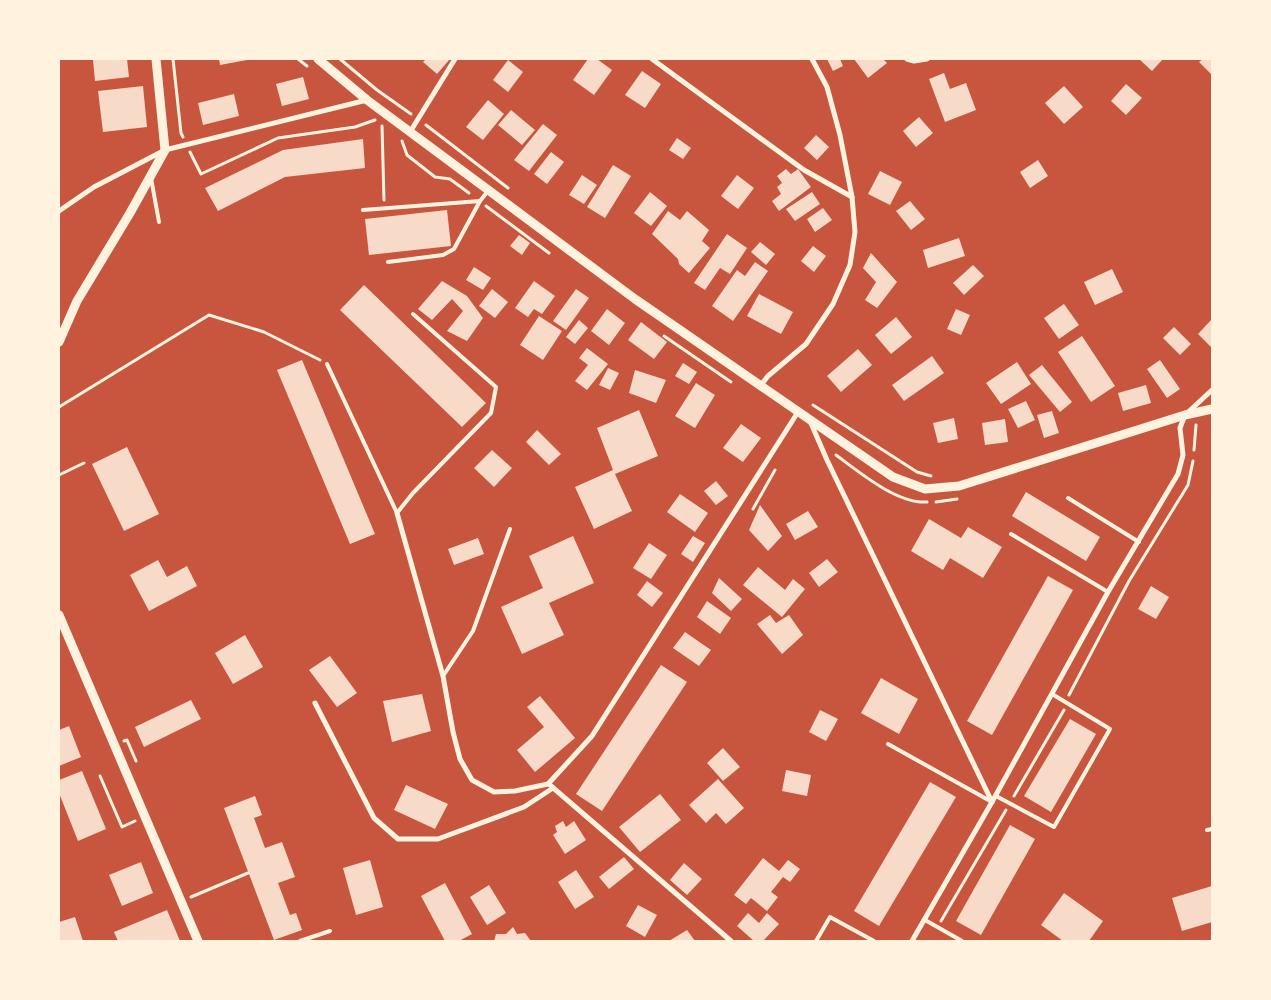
<svg xmlns="http://www.w3.org/2000/svg" width="1271" height="1000" font-family="'PT Sans',sans-serif">
	<rect width="100%" height="100%" fill="#c8553d"/>
	<g fill="#f7dbc8">
		<path d="M102 59H127L129 77 95 81 93 60Z"/>
		<path d="M219 59H247V60L220 65Z"/>
		<path d="M426 59H450L437 74 423 62Z"/>
		<path d="M588 59H597L612 70 594 95 573 80Z"/>
		<path d="M827 59H840L843 66 833 71Z"/>
		<path d="M854 59H883L887 63 868 78Z"/>
		<path d="M1139 59H1163L1152 71Z"/>
		<path d="M1203 59H1212V75L1199 62Z"/>
		<path d="M508 60 523 72 508 92 493 80Z"/>
		<path d="M642 71 661 84 645 108 625 95Z"/>
		<path d="M944 73 950 89 966 83 976 110 945 122 929 79Z"/>
		<path d="M303 77 309 99 282 106 276 84Z"/>
		<path d="M1126 84 1142 98 1126 115 1111 101Z"/>
		<path d="M143 86 147 127 103 132 98 91Z"/>
		<path d="M1064 86 1083 107 1064 124 1045 103Z"/>
		<path d="M234 94 239 116 203 125 198 103Z"/>
		<path d="M488 100 504 114 483 140 466 127Z"/>
		<path d="M511 110 535 130 522 145 498 125Z"/>
		<path d="M919 117 933 133 916 147 903 131Z"/>
		<path d="M543 124 557 135 529 171 514 160Z"/>
		<path d="M816 135 829 147 817 160 804 148Z"/>
		<path d="M677 138 691 148 683 159 669 150Z"/>
		<path d="M363 139 365 168 285 177 218 211 205 188 283 150Z"/>
		<path d="M551 152 564 162 547 184 534 174Z"/>
		<path d="M1038 160 1048 176 1030 188 1020 172Z"/>
		<path d="M613 165 631 176 605 218 587 207Z"/>
		<path d="M786 169 791 174 798 169 811 187 779 211 772 201 781 194 777 187 782 183 777 176Z"/>
		<path d="M880 171 902 182 890 205 868 194Z"/>
		<path d="M582 175 597 185 584 204 569 195Z"/>
		<path d="M737 175 754 188 738 209 721 196Z"/>
		<path d="M650 192 667 206 651 226 634 213Z"/>
		<path d="M812 192 820 204 795 221 786 209Z"/>
		<path d="M910 201 925 219 911 230 896 211Z"/>
		<path d="M823 208 832 220 815 232 807 219Z"/>
		<path d="M447 210 451 246 369 255 365 219Z"/>
		<path d="M668 211 680 220 687 211 709 230 702 241 710 248 689 273 679 264 678 259 652 234Z"/>
		<path d="M727 234 747 248 730 274 720 268 705 290 694 283Z"/>
		<path d="M519 235 530 243 522 255 510 246Z"/>
		<path d="M959 238 965 256 928 268 923 250Z"/>
		<path d="M760 242 775 254 766 265 751 252Z"/>
		<path d="M813 246 826 256 814 272 801 261Z"/>
		<path d="M871 253 897 282 877 308 865 300 876 282 863 268Z"/>
		<path d="M755 262 768 271 733 321 712 306 737 270 745 276Z"/>
		<path d="M973 265 984 276 964 295 953 283Z"/>
		<path d="M474 267 491 278 483 290 466 280Z"/>
		<path d="M1112 269 1123 292 1095 305 1084 282Z"/>
		<path d="M442 281 467 296 483 318 467 341 447 331 463 311 452 299 432 320 418 309Z"/>
		<path d="M534 281 555 296 542 314 534 309 528 317 515 308Z"/>
		<path d="M364 285 486 403 462 427 340 310Z"/>
		<path d="M492 289 508 302 495 318 479 306Z"/>
		<path d="M576 289 589 298 566 330 553 321Z"/>
		<path d="M759 294 793 312 781 334 747 316Z"/>
		<path d="M1064 304 1079 325 1059 339 1044 318Z"/>
		<path d="M607 309 625 323 609 345 591 331Z"/>
		<path d="M956 309 970 315 961 335 947 329Z"/>
		<path d="M539 316 562 331 543 360 520 345Z"/>
		<path d="M896 317 912 337 891 354 875 335Z"/>
		<path d="M1212 319V348L1198 334Z"/>
		<path d="M579 320 588 328 575 344 566 337Z"/>
		<path d="M641 322 667 342 654 359 628 340Z"/>
		<path d="M1174 327 1191 344 1180 355 1163 338Z"/>
		<path d="M1082 336 1115 386 1091 402 1058 352Z"/>
		<path d="M587 348 608 364 587 390 575 381 588 365 579 358Z"/>
		<path d="M858 349 872 365 841 392 827 376Z"/>
		<path d="M932 356 944 373 904 401 892 385Z"/>
		<path d="M302 360 375 534 350 544 277 370Z"/>
		<path d="M1160 360 1180 389 1167 398 1147 369Z"/>
		<path d="M1017 362 1031 384 1001 404 986 383Z"/>
		<path d="M683 363 697 372 689 384 675 376Z"/>
		<path d="M1042 365 1072 402 1060 412 1029 375Z"/>
		<path d="M608 368 619 373 610 390 599 385Z"/>
		<path d="M635 370 666 380 656 403 629 393Z"/>
		<path d="M696 383 715 395 695 428 675 416Z"/>
		<path d="M1146 385 1151 403 1123 411 1118 393Z"/>
		<path d="M1026 401 1035 420 1018 428 1008 409Z"/>
		<path d="M639 410 658 456 615 474 632 511 594 529 575 487 613 470 597 428Z"/>
		<path d="M1052 411 1059 433 1044 438 1037 415Z"/>
		<path d="M954 418 958 439 938 443 933 423Z"/>
		<path d="M1005 419 1008 442 985 445 982 423Z"/>
		<path d="M741 424 761 438 743 462 723 448Z"/>
		<path d="M537 430 561 454 549 465 526 442Z"/>
		<path d="M127 447 159 514 124 531 92 464Z"/>
		<path d="M492 450 512 468 494 487 474 468Z"/>
		<path d="M716 481 728 496 716 505 704 491Z"/>
		<path d="M1026 492 1100 537 1086 561 1012 516Z"/>
		<path d="M680 494 708 513 695 532 667 512Z"/>
		<path d="M760 505 782 536 768 551 749 530Z"/>
		<path d="M808 511 818 527 795 540 786 524Z"/>
		<path d="M929 519 961 538 968 527 1002 547 983 578 950 558 943 570 911 551Z"/>
		<path d="M573 536 594 583 549 603 564 635 522 654 501 607 543 588 529 556Z"/>
		<path d="M693 536 705 543 693 562 681 554Z"/>
		<path d="M478 538 484 554 454 565 448 549Z"/>
		<path d="M649 543 667 555 651 579 633 568Z"/>
		<path d="M827 559 838 572 819 587 809 573Z"/>
		<path d="M158 560 167 577 187 566 197 586 149 611 130 575Z"/>
		<path d="M758 567 785 590 793 579 805 589 782 617 743 585Z"/>
		<path d="M1048 576 1073 590 992 735 967 721Z"/>
		<path d="M719 578 742 599 731 611 712 593Z"/>
		<path d="M647 581 663 593 652 607 637 595Z"/>
		<path d="M1151 586 1169 597 1156 619 1138 609Z"/>
		<path d="M707 601 731 618 720 634 697 617Z"/>
		<path d="M770 615 776 623 789 615 803 635 782 654 757 624Z"/>
		<path d="M685 632 711 650 699 666 673 648Z"/>
		<path d="M245 635 263 667 233 684 215 653Z"/>
		<path d="M330 656 357 693 337 707 309 670Z"/>
		<path d="M661 665 687 682 602 811 576 794Z"/>
		<path d="M881 678 918 699 899 734 861 713Z"/>
		<path d="M422 694 431 731 392 742 383 701Z"/>
		<path d="M540 696 575 738 535 772 517 750 544 727 527 707Z"/>
		<path d="M191 700 201 719 144 747 135 727Z"/>
		<path d="M820 710 838 719 826 741 809 732Z"/>
		<path d="M1070 719 1096 734 1051 812 1024 796Z"/>
		<path d="M69 726 81 757 59 766V730Z"/>
		<path d="M723 748 740 767 723 781 707 763Z"/>
		<path d="M786 770 811 775 807 796 782 791Z"/>
		<path d="M82 771 106 829 78 841 59 793V780Z"/>
		<path d="M718 779 744 808 726 824 716 813 706 823 689 805Z"/>
		<path d="M930 782 956 797 879 926 854 911Z"/>
		<path d="M406 785 448 804 435 829 394 810Z"/>
		<path d="M660 794 681 820 640 852 619 827Z"/>
		<path d="M255 796 262 815 254 818 265 848 282 842 295 877 278 883 290 915 296 913 302 930 274 940 224 808Z"/>
		<path d="M563 821 566 827 574 821 586 840 565 854 553 835 557 832 555 826Z"/>
		<path d="M1010 825 1035 839 981 935 956 921Z"/>
		<path d="M624 857 634 869 609 889 599 877Z"/>
		<path d="M763 858 779 871 788 860 800 869 790 882 783 877 771 892 778 897 767 911 751 898 746 904 734 895Z"/>
		<path d="M370 860 383 907 356 915 343 868Z"/>
		<path d="M141 862 153 893 122 906 109 875Z"/>
		<path d="M684 863 702 879 687 895 670 880Z"/>
		<path d="M576 870 594 897 575 909 558 882Z"/>
		<path d="M445 883 472 934 459 941H445L421 896Z"/>
		<path d="M489 885 506 913 487 925 470 897Z"/>
		<path d="M1212 886V922L1182 931 1172 898Z"/>
		<path d="M1064 893 1103 921 1089 941H1063L1041 925Z"/>
		<path d="M638 905 657 915 645 937 626 926Z"/>
		<path d="M167 910 180 941H118L114 932Z"/>
		<path d="M748 913 759 923 767 913 779 924 763 941H754L737 926Z"/>
		<path d="M75 917 83 941H59V922Z"/>
		<path d="M513 927 517 934 525 933 531 941H494L496 934H506Z"/>
		<path d="M687 930 695 941H669Z"/>
	</g>
	<g fill="none" stroke-linecap="round" stroke-linejoin="round">
		<g stroke="#fff3e0" stroke-width="3">
			<path d="M173 59 181 133 183 137"/>
			<path d="M298 59 307 66"/>
			<path d="M340 59 377 90 411 114"/>
			<path d="M426 125 508 188"/>
			<path d="M382 126 384 200"/>
			<path d="M402 141 407 155 435 177 450 179 469 193"/>
			<path d="M190 152 201 174 278 138 355 127 375 120"/>
			<path d="M486 206 549 253"/>
			<path d="M664 336 731 382"/>
			<path d="M813 405 917 472 931 476"/>
			<path d="M59 407 209 315 264 332 320 360"/>
			<path d="M1194 450 1196 425"/>
			<path d="M836 455C859 472 897 504 927 502"/>
			<path d="M59 475 84 463"/>
			<path d="M936 502 957 499"/>
			<path d="M753 509 775 470"/>
			<path d="M1069 695 1129 581 1188 485 1193 461"/>
			<path d="M124 741 127 740 136 761"/>
			<path d="M100 776 122 827 135 821"/>
			<path d="M1014 796 1064 710"/>
			<path d="M191 897 248 873"/>
			<path d="M941 921 1006 810"/>
		</g>
		<g stroke="#fff3e0" stroke-width="4">
			<path d="M151 178 159 222"/>
			<path d="M363 210 480 201 488 191"/>
			<path d="M388 262 443 255 454 249 480 201"/>
			<path d="M327 364 397 513 413 493 491 413 496 387 413 314"/>
			<path d="M1068 498 1139 542"/>
			<path d="M1011 534 1108 592"/>
			<path d="M443 676 473 631 510 529"/>
			<path d="M888 744 992 802"/>
			<path d="M996 796 1054 827 1110 729 1052 694"/>
			<path d="M1207 830 1212 829"/>
			<path d="M925 920 962 941"/>
			<path d="M300 941 330 931"/>
			<path d="M816 941 830 917 874 941"/>
		</g>
		<g stroke="#fff3e0" stroke-width="5">
			<path d="M652 59 804 170 852 197"/>
			<path d="M907 59 914 61 927 59"/>
			<path d="M410 132 455 59"/>
			<path d="M59 211 94 187 165 150 367 100"/>
			<path d="M761 385 768 376 806 344 833 304 850 265 855 232 852 197 840 135 827 87 812 59"/>
			<path d="M810 421 827 460 992 802"/>
			<path d="M397 513 443 676 453 732 460 759 472 780 494 792 515 791 548 784"/>
			<path d="M315 703 374 818 398 839H438L524 807 553 788"/>
			<path d="M548 784 592 736 798 412"/>
			<path d="M551 786 731 941"/>
			<path d="M912 941 992 802 1108 592 1178 474 1183 455 1180 428 1185 415 1212 390"/>
		</g>
		<g stroke="#fff3e0" stroke-width="9">
			<path d="M318 59 367 100 635 299 893 477 925 489 959 486 1185 415 1212 409"/>
			<path d="M59 342 77 301 130 213 165 150 156 59"/>
			<path d="M59 615 198 941"/>
		</g>
	</g>
	<rect width="1271" height="1000" fill="none" stroke="#fff3e0" stroke-width="120"/>
</svg>
